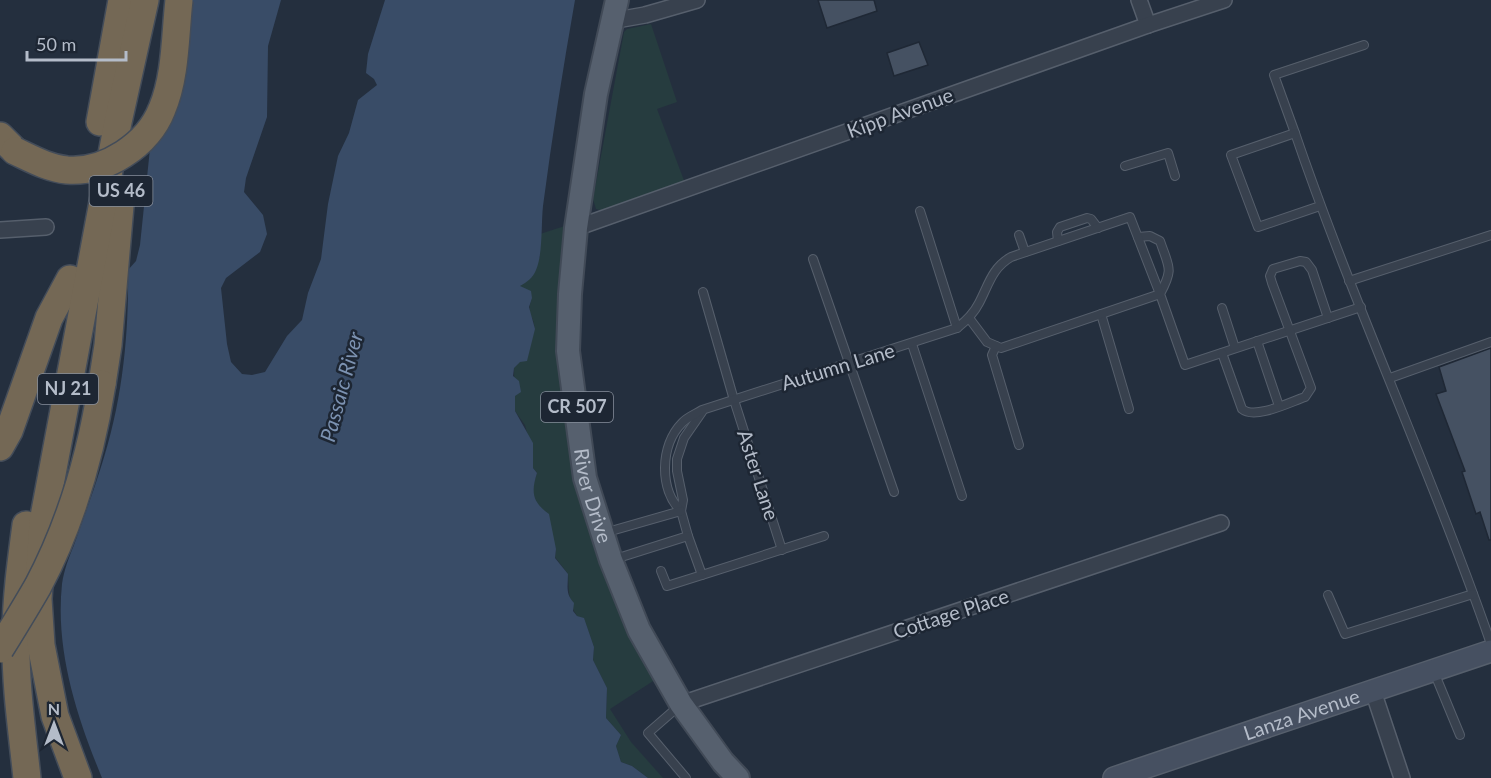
<svg xmlns="http://www.w3.org/2000/svg" width="1491" height="778" font-family="Lato,sans-serif">
	<rect width="100%" height="100%" fill="#242f3e"/>
	<g fill="#263c3f">
		<path d="M651 24 677 102 657 109 685 183 603 211 596 209 593 199 624 32 627 29Z"/>
		<path d="M577 222 568 351 585 478 664 674 610 709 631 742 663 778H648L632 766 621 762 616 746 621 735 606 718 607 688 593 660 594 647 584 619 577 616C568 603 569 589 568 574L555 557 556 549 534 496 532 488 537 473 533 468V455L525 425 515 411 514 368C521 361 532 341 534 330 536 317 525 315 532 298L519 286 540 257V234Z"/>
	</g>
	<path fill="#394c67" d="M179 0H281L268 46 267 117 246 178 244 192 263 215 267 234 260 252 226 278 221 288 227 344 231 362 242 374 252 375 265 372 287 336 302 320 308 293 321 259 328 204 338 156 349 133 358 100 377 85 374 79 366 73 368 54 385 0H575C563 68 552 137 543 206 541 225 543 254 536 270 533 278 527 282 520 286L531 291 532 298 529 307 535 329 527 361 520 362 514 368 513 376 519 381 521 392 515 396V411L533 443V468L537 473C531 492 532 502 549 514L556 549 555 558 568 574C568 585 565 594 574 603L573 611 577 616 584 618 594 647 593 660 607 688 606 718 621 735 616 746 621 762 632 766 648 778H102C77 717 55 651 62 584 64 570 69 557 74 545 83 519 93 493 101 467 122 403 129 337 128 270L136 261 140 245 157 81Z"/>
	<g fill="#455162" stroke="#1f2835" stroke-width="1.5">
		<path d="M818 0H874L877 11 827 28Z"/>
		<path d="M919 42 928 65 894 76 887 53Z"/>
		<path d="M1491 348V540H1489L1480 512 1476 514 1462 472 1465 471 1436 394 1446 391 1439 367Z"/>
	</g>
	<g fill="none" stroke-linecap="round" stroke-linejoin="round">
		<g stroke="#565f6c" stroke-width="10">
			<g id="lane">
				<path d="M1295 133 1274 75 1364 45"/>
				<path d="M1125 166 1168 153 1175 176"/>
				<path d="M1320 206 1258 227 1231 155 1295 133C1354 306 1431 471 1491 644"/>
				<path d="M920 211 957 328"/>
				<path d="M1019 235 1025 252"/>
				<path d="M1138 237 1150 236 1160 241C1169 268 1174 268 1160 294L1185 365 1361 307"/>
				<path d="M1058 241 1057 232 1060 227 1087 218 1091 219 1098 228"/>
				<path d="M813 259 894 492"/>
				<path d="M1349 281 1491 235"/>
				<path d="M703 292 734 400 782 550"/>
				<path d="M1222 308 1235 348"/>
				<path d="M1101 314 1129 409"/>
				<path d="M1257 341 1279 406"/>
				<path d="M912 344 962 496"/>
				<path d="M996 346 992 355 1019 445"/>
				<path d="M1222 353 1242 409C1255 420 1290 402 1305 397L1311 388 1272 283 1270 276 1273 269 1300 261 1306 262 1312 270 1328 318"/>
				<path d="M1390 378 1491 342"/>
				<path d="M702 412 684 438 677 459V471L683 500 681 511 688 536 702 575 824 536"/>
				<path d="M681 511C659 490 660 445 682 423 687 417 696 414 702 410L957 328C966 321 974 313 979 303 989 284 992 268 1011 257L1130 217 1160 294 1001 348 987 342 969 318"/>
				<path d="M604 533 681 511"/>
				<path d="M615 559 688 536"/>
				<path d="M661 571 667 586 702 575"/>
				<path d="M1328 595 1345 634 1473 594"/>
				<path d="M1434 672 1460 735"/>
				<path d="M679 706 648 733 686 778"/>
			</g>
		</g>
		<g stroke="#565f6c" stroke-width="18">
			<g id="street">
				<path d="M1139 0 1148 25"/>
				<path d="M611 21 645 15 697 0"/>
				<path d="M576 228 1148 25 1224 0"/>
				<path d="M0 230 46 227"/>
				<path d="M1373 691 1402 778"/>
				<path d="M681 704 1221 523"/>
			</g>
		</g>
		<g stroke="#565f6c" stroke-width="24">
			<g id="secondary">
				<path id="s1" d="M1114 778 1491 651"/>
			</g>
		</g>
		<g stroke="#414a57" stroke-width="26">
			<g id="primary">
				<path id="s2" d="M617 0 596 94 576 228 570 294 568 351 585 478 611 560 639 630 681 704 723 762 738 778"/>
			</g>
		</g>
		<g stroke="#434c59" stroke-width="30">
			<g id="highway">
				<path d="M100 122 122 0"/>
				<path d="M0 136 15 151"/>
				<path d="M102 384 108 345 121 194"/>
				<path d="M0 447 9 431 49 318 70 279"/>
				<path d="M26 525C21 562 16 599 16 635 15 683 22 731 27 778"/>
				<path d="M78 778 55 716 41 645 38 599 43 522 118 122 145 0"/>
			</g>
		</g>
		<use href="#lane" stroke="#38414e" stroke-width="8"/>
		<use href="#street" stroke="#38414e" stroke-width="15"/>
		<use href="#secondary" stroke="#465061" stroke-width="21"/>
		<use href="#primary" stroke="#56606e" stroke-width="22"/>
		<use href="#highway" stroke="#746855" stroke-width="27"/>
		<g stroke="#434c59" stroke-width="30" stroke-linecap="butt">
			<g id="highway-bridge">
				<path d="M15 151C32 159 48 168 67 170 105 173 148 145 162 109 176 76 175 35 179 0"/>
				<path d="M0 649C13 628 26 607 38 586 72 522 91 454 102 384"/>
			</g>
		</g>
		<use href="#highway-bridge" stroke="#746855" stroke-width="27"/>
	</g>
	<g text-anchor="middle" stroke-width="5" stroke-linejoin="round" paint-order="stroke">
		<g fill="#1d2633" stroke="#878f9c" stroke-width="1.5">
			<rect x="89.5" y="176" width="63" height="30" rx="4.5"/>
			<rect x="38" y="374" width="60" height="30" rx="4.5"/>
			<rect x="541" y="392" width="72" height="30" rx="4.5"/>
		</g>
		<g font-size="18" font-weight="bold" fill="#b4bcc9">
			<text x="121" y="197">US 46</text>
			<text x="68" y="395">NJ 21</text>
			<text x="577" y="413">CR 507</text>
		</g>
		<g font-size="20" fill="#b4bcc9" stroke="#1d2633">
			<text transform="translate(900 113) rotate(-20)" y="7">Kipp Avenue</text>
			<text transform="translate(838 367) rotate(-17)" y="7">Autumn Lane</text>
			<text transform="translate(758 475) rotate(72)" y="7">Aster Lane</text>
			<text dy="7" stroke="none"><textPath href="#s2" startOffset="502">River Drive</textPath></text>
			<text transform="translate(951 614) rotate(-18)" y="7">Cottage Place</text>
			<text dy="7" stroke="none"><textPath href="#s1" startOffset="198">Lanza Avenue</textPath></text>
		</g>
		<g font-size="21" font-style="italic" fill="#7c92b1" stroke="#1d2633">
			<text transform="translate(342 387) rotate(-75)" y="7">Passaic River</text>
		</g>
	</g>
	<g transform="translate(54 724)" stroke="#1d2633" stroke-width="4.5" paint-order="stroke">
	<path d="M0-4.5L10 22L0 15L-10 22Z" fill="#b4bcc9"/>
	<text y="-9" font-size="16" font-weight="bold" text-anchor="middle" fill="#b4bcc9">N</text>
	</g>
	<path d="M27 51v9h99v-9" fill="none" stroke="#b4bcc9" stroke-width="3"/>
	<text x="36" y="51" font-size="18" fill="#b4bcc9" stroke="#1d2633" stroke-width="4.5" paint-order="stroke">50 m</text>
</svg>
